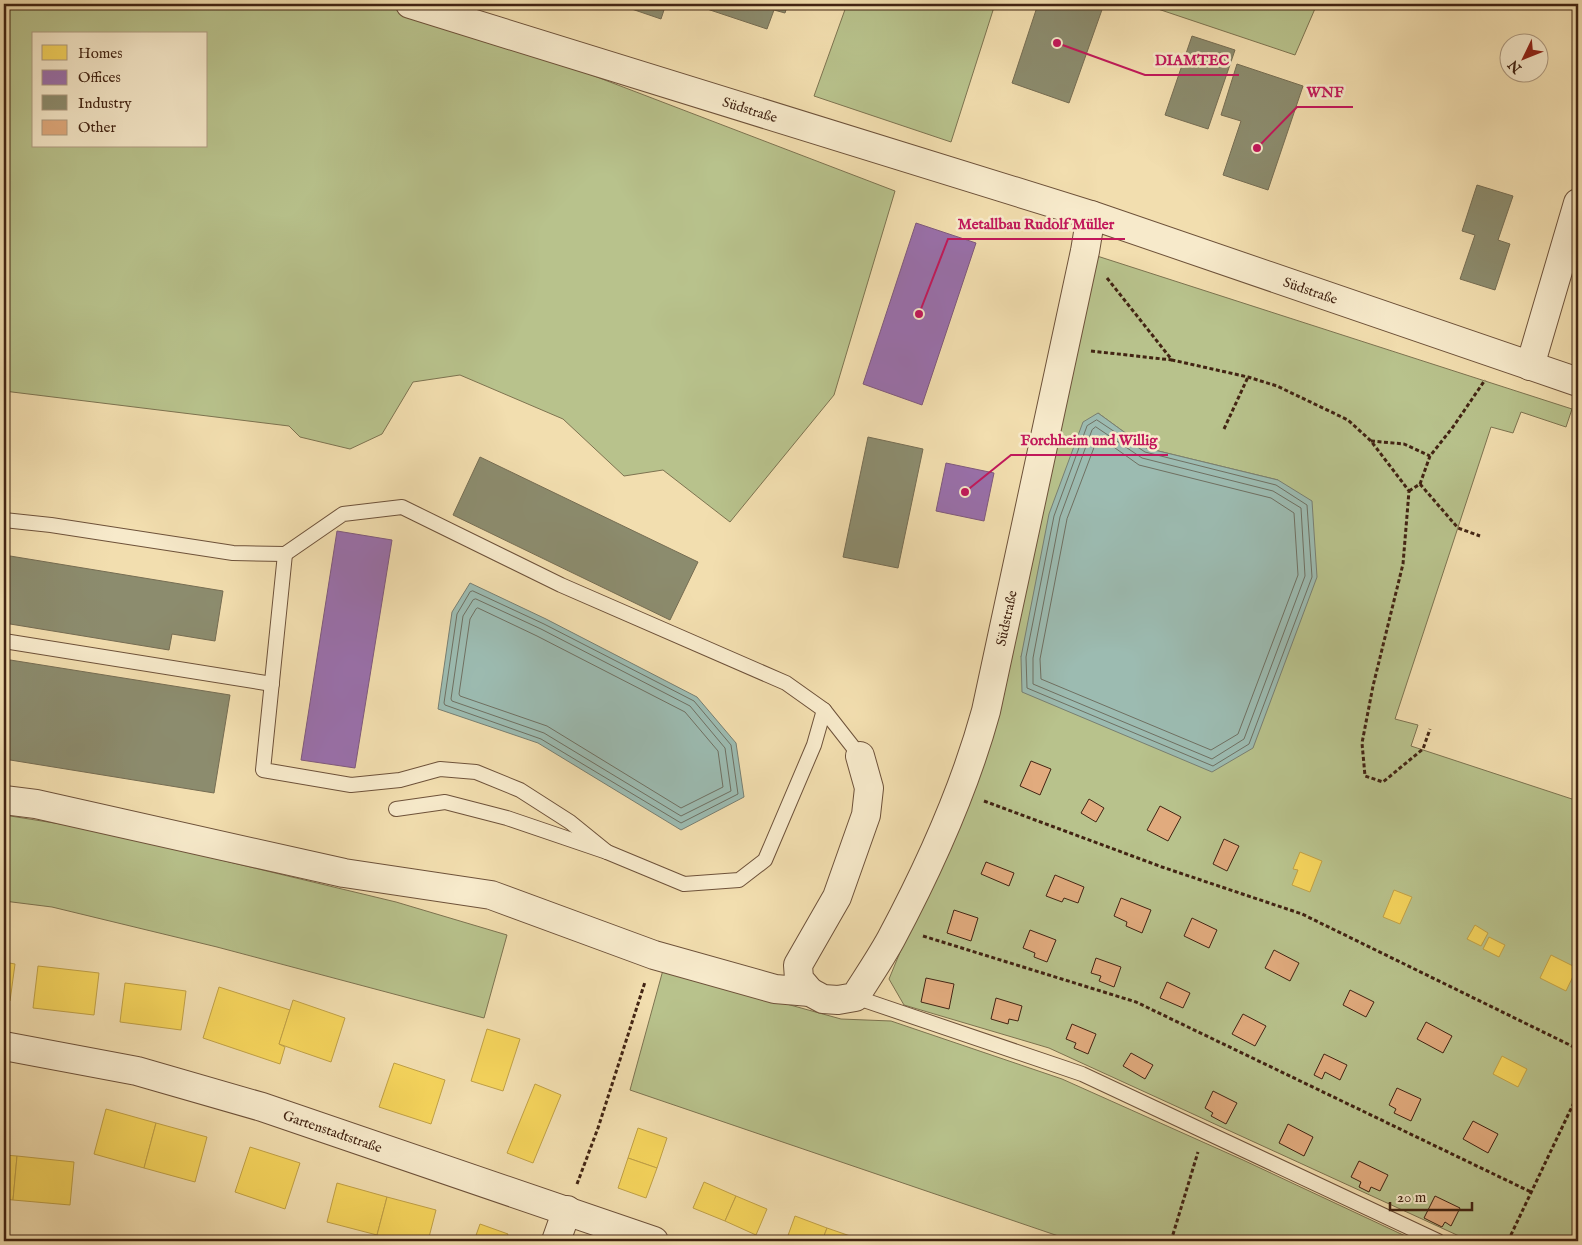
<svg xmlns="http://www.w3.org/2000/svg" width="1582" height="1245" font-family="'IM FELL English',serif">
	<rect width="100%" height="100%" fill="#f2deaf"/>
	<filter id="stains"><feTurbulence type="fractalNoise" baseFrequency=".004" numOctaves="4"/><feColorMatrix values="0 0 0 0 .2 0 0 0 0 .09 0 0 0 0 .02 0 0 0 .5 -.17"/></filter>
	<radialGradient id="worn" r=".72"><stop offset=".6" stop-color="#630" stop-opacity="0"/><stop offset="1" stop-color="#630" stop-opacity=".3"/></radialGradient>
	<g fill="#b8c28c" stroke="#7d7350" fill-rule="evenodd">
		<path d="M4 4H406L895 191 834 395 730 522 663 470 624 476 563 419 460 375 413 382 382 434 350 449 300 437 289 426 4 391ZM34 34H206V146H34Z"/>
		<path d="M847 4H995L951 142 814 96Z"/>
		<path d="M1143 4H1317L1295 55Z"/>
		<path d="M1094 255 1572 409 1566 427 1521 412 1513 433 1491 427 1395 719 1418 725 1411 746 1578 801V1241H1470L1049 1048 904 1005 889 979 997 717 1005 689ZM1098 413 1146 448 1278 480 1021 657Z"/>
		<path d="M4 815 92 829 396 902 507 935 484 1018 217 947 52 907 4 901Z"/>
		<path d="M663 970 841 1019 891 1021 1062 1079 1243 1160 1416 1241H1073L630 1090Z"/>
	</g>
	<g fill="#9cbbb1" stroke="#787f72">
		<path d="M1098 413 1146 448 1278 480 1312 501 1317 577 1253 748 1212 772 1022 692 1021 657 1049 514 1083 422Z"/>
		<path d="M470 583 546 619 697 697 736 743 744 797 681 830 538 743 438 709 452 612Z"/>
	</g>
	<g fill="#f6d55c" stroke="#c0a046">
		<path d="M1300 852 1322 861 1310 892 1292 885 1298 870 1293 869Z"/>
		<path d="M1394 890 1412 897 1400 924 1383 917Z"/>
		<path d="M1475 925 1488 933 1481 946 1467 939Z"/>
		<path d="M1489 937 1505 945 1499 957 1483 949Z"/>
		<path d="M1551 955 1577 968 1566 991 1540 978Z"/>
		<path d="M4 962 15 964 10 1001 4 1000Z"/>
		<path d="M38 966 99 973 94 1015 33 1008Z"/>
		<path d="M125 983 186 991 181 1030 120 1022Z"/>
		<path d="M219 987 290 1010 279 1044 285 1047 280 1064 203 1038Z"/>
		<path d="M293 1000 345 1018 331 1062 279 1044Z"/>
		<path d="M487 1029 520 1039 503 1091 471 1081Z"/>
		<path d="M1502 1056 1527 1069 1518 1087 1493 1074Z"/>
		<path d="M394 1063 445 1080 431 1124 379 1107Z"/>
		<path d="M535 1084 561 1095 533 1163 507 1153Z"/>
		<path d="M106 1109 156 1123 144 1168 94 1154Z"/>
		<path d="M156 1123 207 1137 195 1182 144 1168Z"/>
		<path d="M638 1128 667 1138 657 1168 628 1158Z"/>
		<path d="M250 1147 300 1163 285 1209 235 1192Z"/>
		<path d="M4 1155 17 1156 13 1200 4 1199Z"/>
		<path d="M17 1156 74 1162 70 1205 13 1200Z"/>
		<path d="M628 1158 657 1168 646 1198 618 1188Z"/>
		<path d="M704 1182 736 1196 725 1221 693 1208Z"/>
		<path d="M337 1183 387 1197 377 1235 327 1222Z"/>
		<path d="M736 1196 767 1209 756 1235 725 1221Z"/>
		<path d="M387 1197 436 1210 428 1241H400L377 1235Z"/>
		<path d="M795 1216 827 1228 822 1241H786Z"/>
		<path d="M480 1224 508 1234 505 1241H474Z"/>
		<path d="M827 1228 859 1239 858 1241H822Z"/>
	</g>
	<g fill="#9970ab" stroke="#7f597d">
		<path d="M916 223 976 243 922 405 863 384Z"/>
		<path d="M946 463 994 473 984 521 936 511Z"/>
		<path d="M337 531 392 540 355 768 301 760Z"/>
	</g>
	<g fill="#8c8c6e" stroke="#766d53">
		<path d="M617 4H666L661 19Z"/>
		<path d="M692 4H788L785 13 774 10 767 29Z"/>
		<path d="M1038 4H1104L1069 103 1012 83Z"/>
		<path d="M1192 36 1235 50 1208 129 1165 115Z"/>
		<path d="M1237 64 1303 86 1268 190 1223 175 1241 121 1221 115Z"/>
		<path d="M1477 185 1513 196 1498 240 1510 244 1495 290 1460 279 1475 235 1462 231Z"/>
		<path d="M868 437 923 449 898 568 843 557Z"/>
		<path d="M480 457 698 562 670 620 453 515Z"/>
		<path d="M4 555 223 591 215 641 172 634 169 650 4 623Z"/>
		<path d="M4 659 230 695 214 793 4 759Z"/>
	</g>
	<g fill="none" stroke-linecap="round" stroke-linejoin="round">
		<g stroke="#6f7062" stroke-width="1">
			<path d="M1097 420 1145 452 1276 485 1307 505 1312 577 1249 744 1213 766 1027 688 1026 657 1054 516 1087 426Z"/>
			<path d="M1096 427 1142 458 1273 491 1301 508 1305 576 1244 739 1212 759 1033 684V658L1060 517 1092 430Z"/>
			<path d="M1098 438H1101L1139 465 1271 498 1294 513 1298 575 1238 734 1211 750 1041 679 1040 659 1067 519Z"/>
			<path d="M473 591 544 624 694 701 731 745 738 794 681 823 541 739 445 705 444 703 457 614 470 592Z"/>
			<path d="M476 599 541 629 690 706 725 748 731 791 681 816 544 733 452 701 451 699 463 616 473 600Z"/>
			<path d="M478 608 537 636 685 712 718 751 723 787 681 808 547 726 460 696 459 694 470 619 476 609Z"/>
		</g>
	</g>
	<g fill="#e1ab7e" stroke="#422413">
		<path d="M1031 761 1051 769 1040 795 1020 786Z"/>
		<path d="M1089 799 1104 808 1096 822 1081 813Z"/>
		<path d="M1160 806 1181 817 1168 841 1147 830Z"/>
		<path d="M1224 839 1239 846 1227 871 1213 864Z"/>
		<path d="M986 862 1014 873 1009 886 981 874Z"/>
		<path d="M1055 875 1084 887 1078 903 1064 898 1062 902 1046 896Z"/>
		<path d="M1121 898 1151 910 1142 933 1126 926 1127 922 1114 916Z"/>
		<path d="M954 910 978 918 971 941 947 933Z"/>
		<path d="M1192 918 1217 930 1209 948 1184 936Z"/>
		<path d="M1030 930 1056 940 1047 962 1034 957 1035 953 1023 948Z"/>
		<path d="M1274 950 1299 963 1290 981 1265 968Z"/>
		<path d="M1096 958 1121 967 1114 987 1099 981 1101 976 1091 973Z"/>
		<path d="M926 978 954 984 949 1009 921 1002Z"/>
		<path d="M1167 982 1190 993 1183 1008 1160 998Z"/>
		<path d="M1350 990 1374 1002 1366 1017 1343 1005Z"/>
		<path d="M996 998 1022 1006 1018 1021 1009 1019 1008 1024 991 1019Z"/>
		<path d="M1243 1014 1266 1026 1255 1046 1232 1034Z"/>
		<path d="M1426 1022 1452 1036 1443 1053 1417 1039Z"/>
		<path d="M1072 1024 1096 1034 1088 1054 1074 1048 1076 1043 1066 1039Z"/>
		<path d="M1131 1053 1153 1065 1145 1079 1123 1066Z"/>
		<path d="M1324 1054 1347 1065 1340 1080 1325 1072 1322 1079 1314 1075Z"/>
		<path d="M1397 1088 1421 1099 1411 1121 1394 1113 1396 1109 1389 1105Z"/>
		<path d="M1213 1091 1237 1103 1226 1124 1211 1116 1213 1113 1205 1108Z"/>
		<path d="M1473 1121 1498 1134 1488 1153 1463 1139Z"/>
		<path d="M1288 1124 1313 1137 1304 1156 1279 1143Z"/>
		<path d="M1359 1161 1388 1175 1380 1191 1371 1187 1369 1192 1359 1187 1361 1182 1351 1177Z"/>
		<path d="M1435 1196 1460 1208 1451 1226 1445 1222 1442 1227 1424 1218Z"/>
	</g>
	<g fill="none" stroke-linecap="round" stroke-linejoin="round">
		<g stroke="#6e523a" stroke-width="16">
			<g id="service">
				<path d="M4 520 51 525 233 553 285 554 343 514 402 507 561 585 786 683 824 710 860 756"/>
				<path d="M285 554 263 770 351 785 400 780 440 769 476 772 520 790 570 822 607 852"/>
				<path d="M4 641 272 684"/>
				<path d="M396 809 445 802 507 818 607 852 684 884 739 880 765 860 814 745 824 710"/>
				<path d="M855 997 1082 1074 1438 1241"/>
			</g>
		</g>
		<g stroke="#6e523a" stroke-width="30">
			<g id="minor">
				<path id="s1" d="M410 4 1091 215 1578 382"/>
				<path d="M1530 366 1578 203"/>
				<path id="s2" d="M4 800 36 804 344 873 491 895 654 955 775 989 810 992 823 999 838 1000 855 997C867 978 880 959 891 939 930 866 964 791 986 711L1085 251 1091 215"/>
				<path d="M810 992 799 979 798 965 837 897 866 815 869 788 860 756"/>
				<path id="s3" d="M4 1046 137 1071 262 1107 654 1241"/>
				<path d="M556 1241 567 1210"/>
			</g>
		</g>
		<g stroke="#422413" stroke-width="3" stroke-dasharray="4 2.5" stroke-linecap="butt">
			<path d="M1107 278 1172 360 1248 377 1277 386 1348 420 1371 441 1409 491 1403 564 1373 686 1362 743 1365 776 1383 782 1423 749 1430 729"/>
			<path d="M1091 351 1172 360"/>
			<path d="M1224 429 1248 377"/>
			<path d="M1371 441 1404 444 1430 456"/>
			<path d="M1420 484 1430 456 1453 427 1485 380"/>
			<path d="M1409 491 1420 484 1458 528 1480 536"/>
			<path d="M984 801 1162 867 1302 914 1578 1049"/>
			<path d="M923 936 1136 1002 1531 1192"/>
			<path d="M577 1184 598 1128 645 982"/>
			<path d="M1171 1241 1198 1152"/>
			<path d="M1508 1241 1578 1094"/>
		</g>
		<use href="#service" stroke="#f7eacb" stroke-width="14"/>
		<use href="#minor" stroke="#f7eacb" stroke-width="28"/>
	</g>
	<g text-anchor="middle" stroke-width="5" stroke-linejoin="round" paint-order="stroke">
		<g font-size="14" fill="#422413" stroke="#f7eacb">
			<text dy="5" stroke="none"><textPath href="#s1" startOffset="356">Südstraße</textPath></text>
			<text dy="5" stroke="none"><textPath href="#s1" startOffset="945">Südstraße</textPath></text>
			<text dy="5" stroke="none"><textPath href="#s2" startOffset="1289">Südstraße</textPath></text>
			<text dy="5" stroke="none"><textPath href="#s3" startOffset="340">Gartenstadtstraße</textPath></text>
		</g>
	</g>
	<path fill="none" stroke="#c2185b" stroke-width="2" d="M1057 43L1145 75H1239M1257 148L1297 107H1353M919 314L948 239H1125M965 492L1011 455H1168"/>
	<g fill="#c2185b" stroke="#f7eacb" stroke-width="2">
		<circle cx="1057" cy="43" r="5"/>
		<circle cx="1257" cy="148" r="5"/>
		<circle cx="919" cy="314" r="5"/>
		<circle cx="965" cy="492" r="5"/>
	</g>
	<g font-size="15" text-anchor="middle" font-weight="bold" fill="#c2185b" stroke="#f7eacb" stroke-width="5" stroke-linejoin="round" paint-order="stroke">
		<text x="1192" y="65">DIAMTEC</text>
		<text x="1325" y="97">WNF</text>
		<text x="1036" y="229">Metallbau Rudolf Müller</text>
		<text x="1089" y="445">Forchheim und Willig</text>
	</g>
	<rect width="1582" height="1245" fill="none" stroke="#f2deaf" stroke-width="20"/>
	<rect x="5" y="5" width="1572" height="1235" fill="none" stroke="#422413" stroke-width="2.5"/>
	<rect x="10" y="10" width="1562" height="1225" fill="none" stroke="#422413"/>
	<rect x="32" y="32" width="175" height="115" fill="#f7eacb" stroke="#af9b81"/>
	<rect x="42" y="45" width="25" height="15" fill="#f6d55c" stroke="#af9b81"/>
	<text x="78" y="58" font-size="15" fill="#422413">Homes</text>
	<rect x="42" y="70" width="25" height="15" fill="#9970ab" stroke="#af9b81"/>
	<text x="78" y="82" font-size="15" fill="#422413">Offices</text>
	<rect x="42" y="95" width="25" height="15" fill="#8c8c6e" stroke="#af9b81"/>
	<text x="78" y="108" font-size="15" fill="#422413">Industry</text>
	<rect x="42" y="120" width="25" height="15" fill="#e1ab7e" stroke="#af9b81"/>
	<text x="78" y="132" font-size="15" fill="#422413">Other</text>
	<g transform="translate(1524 58) rotate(227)"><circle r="24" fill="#f7eacb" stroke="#af9b81"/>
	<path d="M0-4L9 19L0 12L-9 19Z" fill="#8f2418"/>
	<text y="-8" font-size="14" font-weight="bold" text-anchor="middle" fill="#422413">N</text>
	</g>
	<path d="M1390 1202v8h82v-8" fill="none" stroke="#422413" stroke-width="2.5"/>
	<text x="1397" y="1202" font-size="15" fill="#422413" stroke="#f7eacb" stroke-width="4" paint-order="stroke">20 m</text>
	<rect width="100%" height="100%" filter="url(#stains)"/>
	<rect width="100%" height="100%" fill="url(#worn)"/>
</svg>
